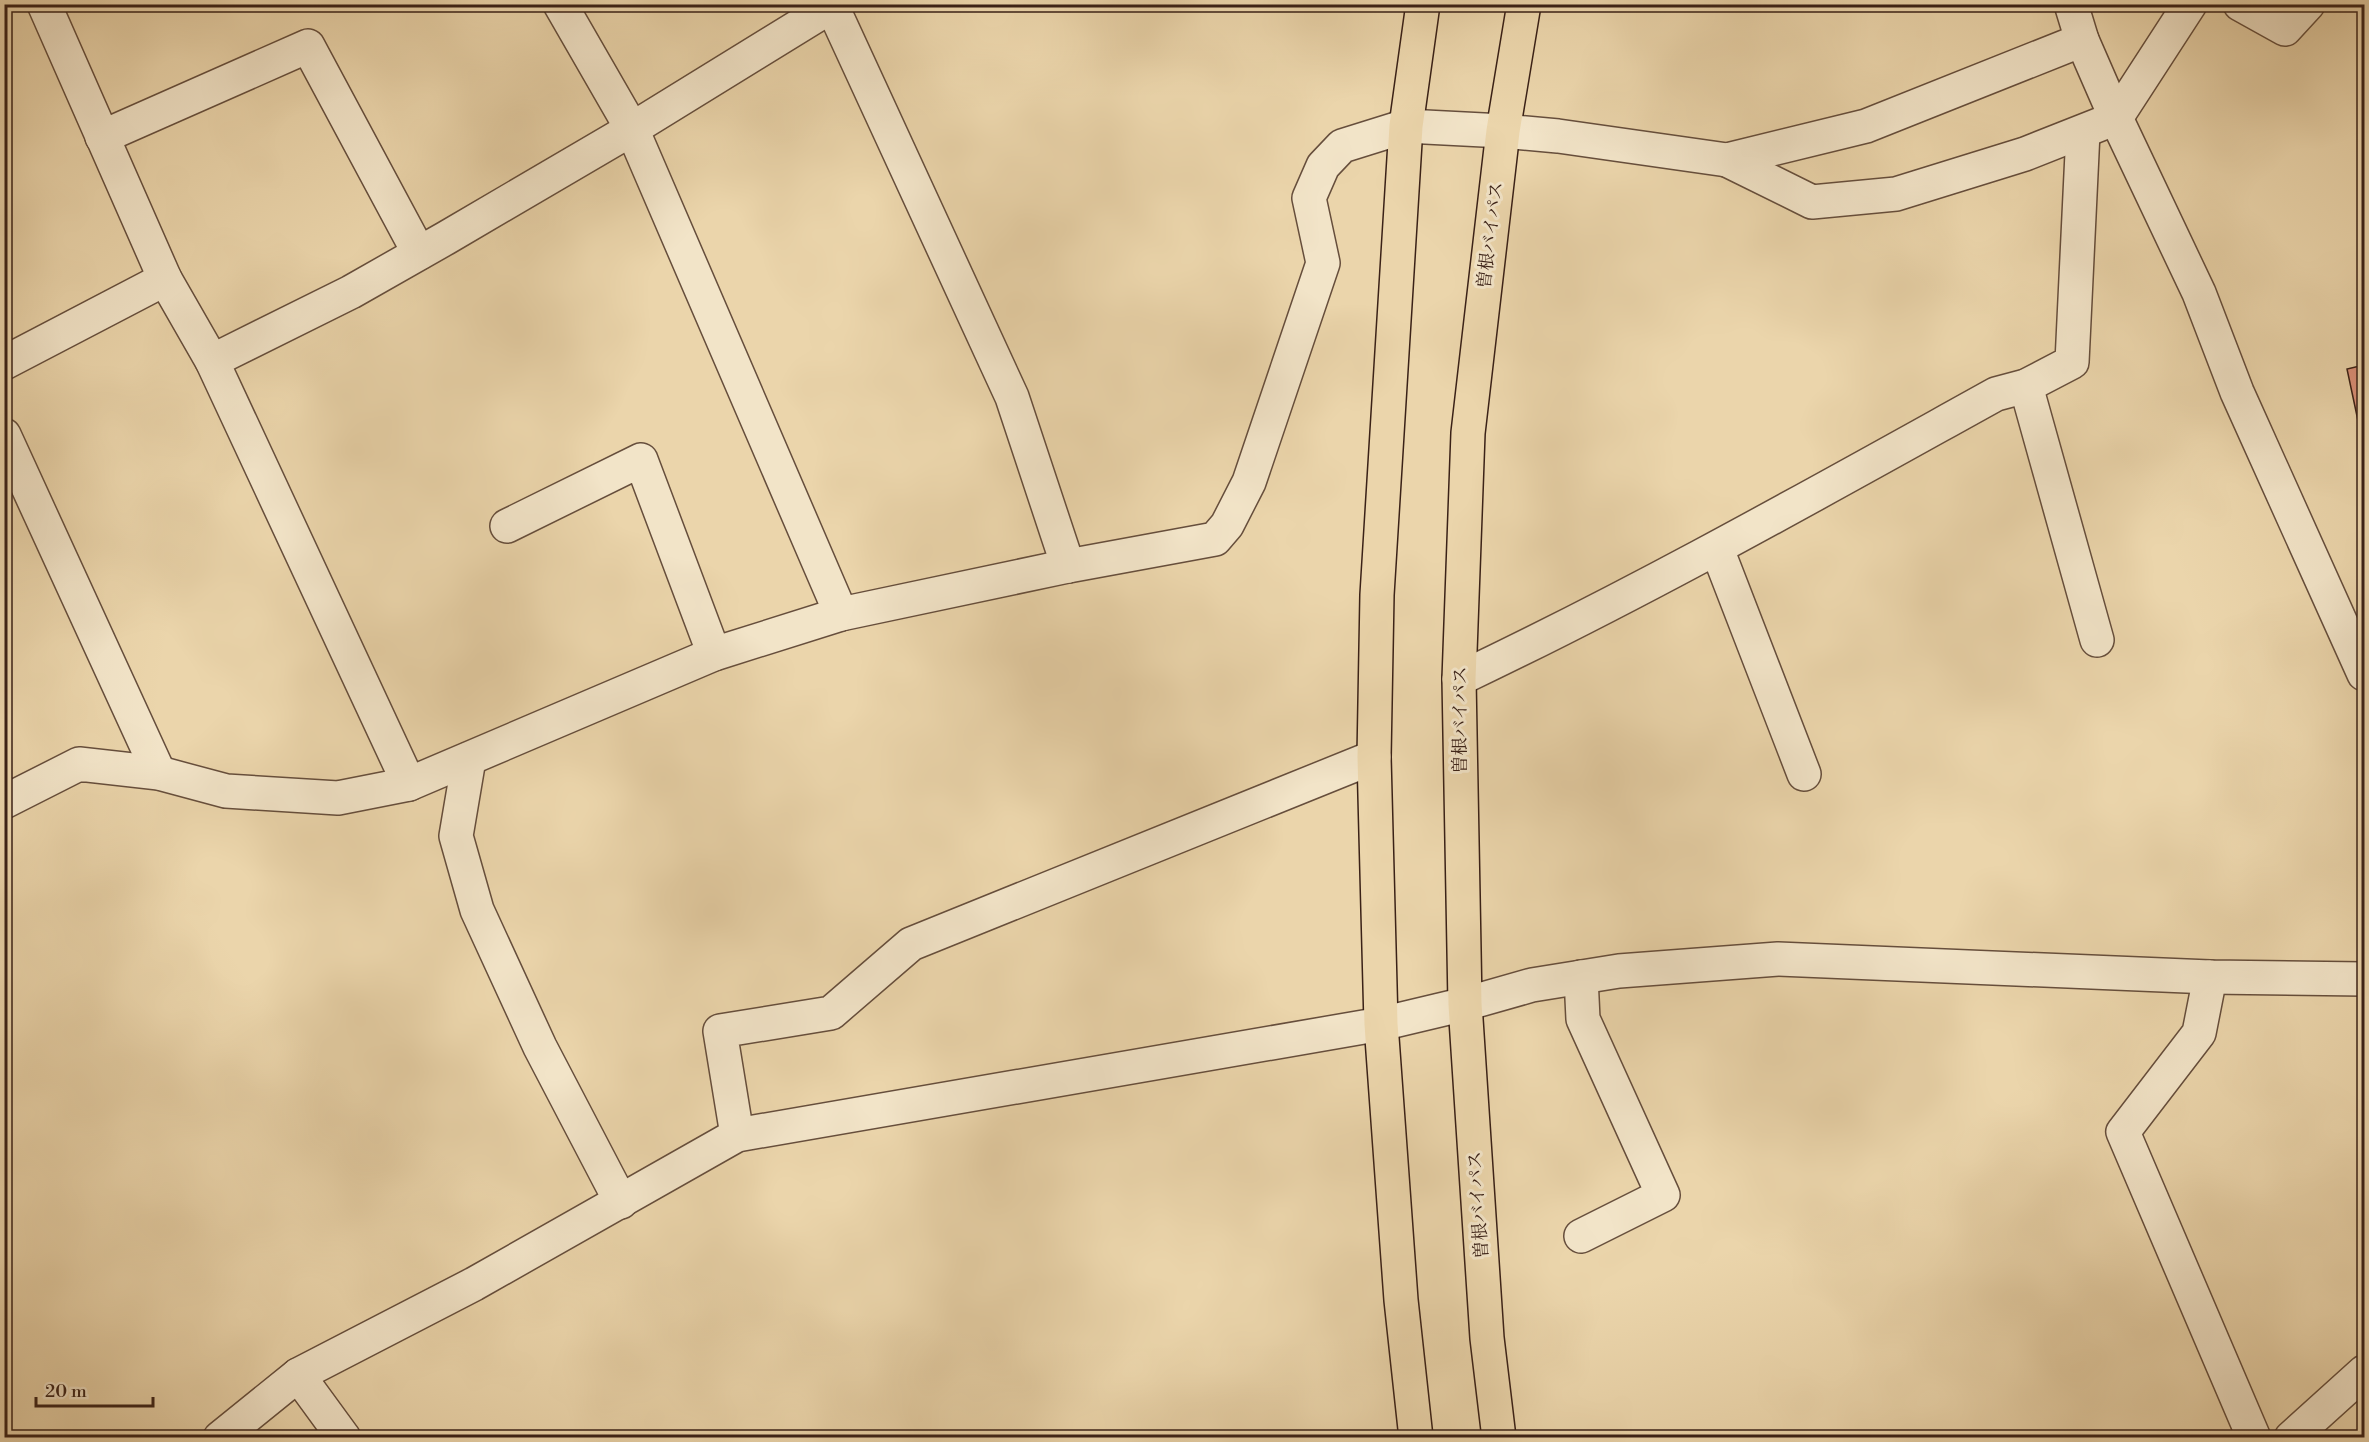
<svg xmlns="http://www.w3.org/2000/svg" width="2369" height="1442" font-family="'Libre Bodoni','Noto Serif JP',serif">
	<rect width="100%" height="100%" fill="#ebd5ab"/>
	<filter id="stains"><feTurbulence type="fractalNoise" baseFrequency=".00333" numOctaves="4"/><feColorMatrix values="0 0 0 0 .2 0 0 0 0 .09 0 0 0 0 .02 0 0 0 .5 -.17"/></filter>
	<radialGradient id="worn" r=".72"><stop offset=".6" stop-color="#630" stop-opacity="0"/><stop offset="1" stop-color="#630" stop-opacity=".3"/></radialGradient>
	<path fill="#de927b" stroke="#3a2117" stroke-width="1.5" d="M2364 365V449L2347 369Z"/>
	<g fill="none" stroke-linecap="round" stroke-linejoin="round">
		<g stroke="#664e3c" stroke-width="36">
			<g id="minor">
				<path d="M44 4 165 279 212 361 409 784"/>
				<path d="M560 4 632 129 841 614"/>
				<path d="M831 4 1012 397 1068 566"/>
				<path d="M2071 4 2082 40 2116 118 2199 293 2237 392 2364 674"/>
				<path d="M2240 4 2285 29 2308 4"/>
				<path d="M102 137 308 46 419 253"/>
				<path d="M1727 160 1812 202 1896 194 2025 154 2116 118 2190 4"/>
				<path d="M212 361 351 292 446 238 632 129 835 4"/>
				<path d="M4 363 165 279"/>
				<path d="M2026 386 2097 640"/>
				<path d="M4 435 159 773"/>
				<path d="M507 526 641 460 714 654"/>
				<path d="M1717 549 1804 774"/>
				<path d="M1459 679C1642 592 1819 492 1996 394L2026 386 2072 362 2083 132"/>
				<path d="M469 759 456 836 477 910 540 1047 621 1202"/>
				<path d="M4 802 79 764 159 773 226 791 338 798 409 784 714 654 841 614 1068 566 1215 539 1227 525 1249 482 1323 263 1309 198 1323 166 1342 146 1406 126 1503 131 1558 136 1727 160 1866 126 2082 40"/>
				<path d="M1581 977 1583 1019 1663 1195 1581 1236"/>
				<path d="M2210 977 2199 1033 2123 1132 2254 1438"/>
				<path d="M737 1135 720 1031 831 1013 911 944 1374 757"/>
				<path d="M298 1375 344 1438"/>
				<path d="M220 1438 298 1375 474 1284 737 1135 1381 1024 1465 1004"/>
				<path d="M2291 1438 2364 1372"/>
			</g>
		</g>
		<g stroke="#664e3c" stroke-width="36">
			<path id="tertiary" d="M1465 1004 1532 985 1619 971 1778 959 2210 977 2364 979"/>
		</g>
		<g stroke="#3a2117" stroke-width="36">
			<g id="trunk">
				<path d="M1416 1438 1401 1300 1381 1024 1374 757 1377 595 1406 126 1423 4"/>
				<path d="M1499 1438 1487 1338 1465 1004 1459 679 1468 433 1503 131 1524 4"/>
			</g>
		</g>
		<use href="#minor" stroke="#f2e4c8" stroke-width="33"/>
		<use href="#tertiary" stroke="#f2e4c8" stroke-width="33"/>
		<use href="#trunk" stroke="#ebd5ab" stroke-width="33"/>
	</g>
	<g text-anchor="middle" stroke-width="6" stroke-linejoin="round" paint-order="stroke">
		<g font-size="18" fill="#3a2117" stroke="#f2e4c8">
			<text transform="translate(1490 235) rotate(-83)" y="6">曽根バイパス</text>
			<text transform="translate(1460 720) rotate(-90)" y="6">曽根バイパス</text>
			<text transform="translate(1478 1205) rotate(-94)" y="6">曽根バイパス</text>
		</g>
	</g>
	<rect width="2369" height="1442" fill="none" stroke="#ebd5ab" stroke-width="24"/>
	<rect x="6" y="6" width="2357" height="1430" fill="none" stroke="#3a2117" stroke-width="3"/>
	<rect x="12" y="12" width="2345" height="1418" fill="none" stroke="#3a2117" stroke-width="1.5"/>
	<path d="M36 1397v9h117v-9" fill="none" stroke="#3a2117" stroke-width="3"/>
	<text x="45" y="1397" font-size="18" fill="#3a2117" stroke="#f2e4c8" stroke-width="4.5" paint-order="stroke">20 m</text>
	<rect width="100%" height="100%" filter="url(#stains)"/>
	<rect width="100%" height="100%" fill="url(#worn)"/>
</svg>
